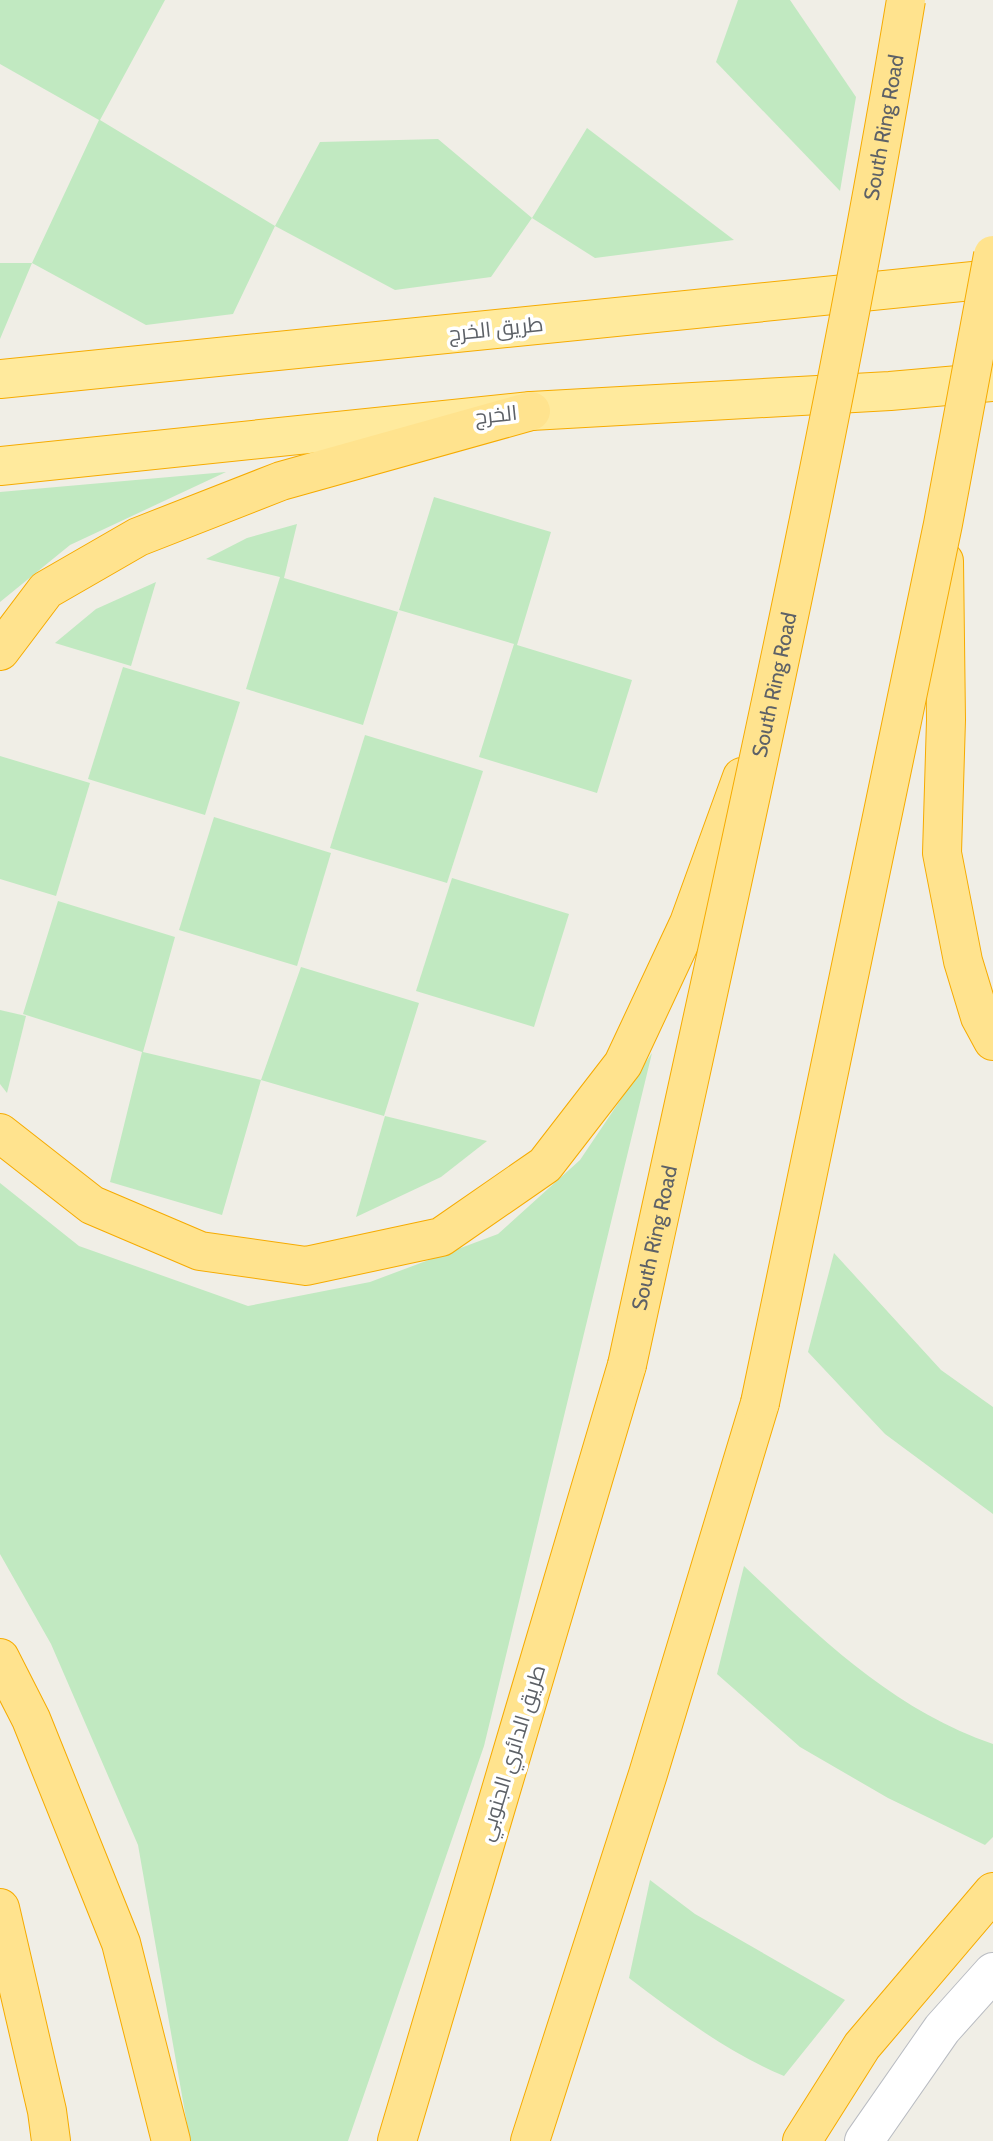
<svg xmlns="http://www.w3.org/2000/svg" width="993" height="2141" font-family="Cabin,Cairo,sans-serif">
	<rect width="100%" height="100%" fill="#f0eee6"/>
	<g fill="#c1e9c1">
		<path d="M0 0H165L100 120 275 226 320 142 438 139 532 218 587 128 734 240 595 258 532 218 491 277 395 290 275 226 233 314 146 325 32 263 0 339V263H32L99 120 0 64Z"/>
		<path d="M738 0H790L856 97 840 191 716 62Z"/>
		<path d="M226 472 70 545 0 602V492Z"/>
		<path d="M434 497 551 532 517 645 632 680 597 793 479 757 514 644 399 610Z"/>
		<path d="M297 524 284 578 398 612 363 725 246 689 280 577 206 559 247 538Z"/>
		<path d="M156 582 131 666 55 643 96 609Z"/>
		<path d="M123 667 240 702 205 815 88 779Z"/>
		<path d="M365 735 483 771 447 883 330 848Z"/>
		<path d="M0 756 90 783 56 896 0 879Z"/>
		<path d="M214 817 331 853 297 966 179 930Z"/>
		<path d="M452 878 569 914 534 1027 416 991Z"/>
		<path d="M58 901 175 937 143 1052 261 1080 301 967 419 1003 384 1116 261 1080 222 1215 110 1182 142 1052 23 1014Z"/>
		<path d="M0 1010 26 1016 7 1093 0 1084Z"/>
		<path d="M652 1053 484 1746 348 2141H190L138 1845 51 1644 0 1554V1183L79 1246 248 1306 370 1282 498 1234 580 1160Z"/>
		<path d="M385 1116 487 1141 441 1177 356 1217Z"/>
		<path d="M834 1253 941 1370 993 1407V1514L885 1434 808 1352Z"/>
		<path d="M744 1566C819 1637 893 1710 993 1744V1837L985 1845 888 1798 800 1747 717 1674Z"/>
		<path d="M650 1880 695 1914 845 2000 784 2076C727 2052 678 2015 629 1978Z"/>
	</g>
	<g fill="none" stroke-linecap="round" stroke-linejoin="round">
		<g stroke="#b9bcc2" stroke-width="40">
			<path id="secondary" d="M864 2141 942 2029 993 1972"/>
		</g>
		<g stroke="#f6ab00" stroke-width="40">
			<g id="trunk">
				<path d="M0 379 993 279"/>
				<path d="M0 466 531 411 890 391 993 382"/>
			</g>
		</g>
		<g stroke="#f6ab00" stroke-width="40">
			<g id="motorway">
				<path d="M944 561 946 720 942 853 963 961 980 1017 993 1041"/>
				<path d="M0 651 46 590 138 537 281 481 531 411"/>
				<path d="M0 1133 92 1205 200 1251 306 1266 441 1237 545 1165 623 1064 689 923 742 777"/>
				<path d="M0 1658 31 1719 121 1943 171 2141"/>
				<path d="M0 1908 47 2111 51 2141"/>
				<path d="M397 2141 627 1365"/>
				<path d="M530 2141 648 1774 760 1403"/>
				<path d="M802 2141 862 2046 993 1892"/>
			</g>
		</g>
		<use href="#secondary" stroke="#fff" stroke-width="38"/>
		<use href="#trunk" stroke="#ffea9d" stroke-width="38"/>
		<use href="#motorway" stroke="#ffe38e" stroke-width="38"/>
		<g stroke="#f6ab00" stroke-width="40" stroke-linecap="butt">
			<g id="motorway-bridge">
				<path id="s1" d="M627 1365C725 911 830 458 906 0"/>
				<path d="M760 1403 943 524 993 255"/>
			</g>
		</g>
		<use href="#motorway-bridge" stroke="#ffe38e" stroke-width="38"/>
	</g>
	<g text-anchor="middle" stroke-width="7" stroke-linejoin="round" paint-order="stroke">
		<g font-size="21" fill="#5d6167" stroke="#fff">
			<text dy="7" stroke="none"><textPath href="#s1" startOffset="1264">South Ring Road</textPath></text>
			<text transform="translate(496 329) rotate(-6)" y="7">طريق الخرج</text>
			<text transform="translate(496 415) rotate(-6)" y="7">الخرج</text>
			<text dy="7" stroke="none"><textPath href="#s1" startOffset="696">South Ring Road</textPath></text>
			<text dy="7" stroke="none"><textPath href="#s1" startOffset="130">South Ring Road</textPath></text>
			<text transform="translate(512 1753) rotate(-73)" y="7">طريق الدائري الجنوبي</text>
		</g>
	</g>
</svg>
